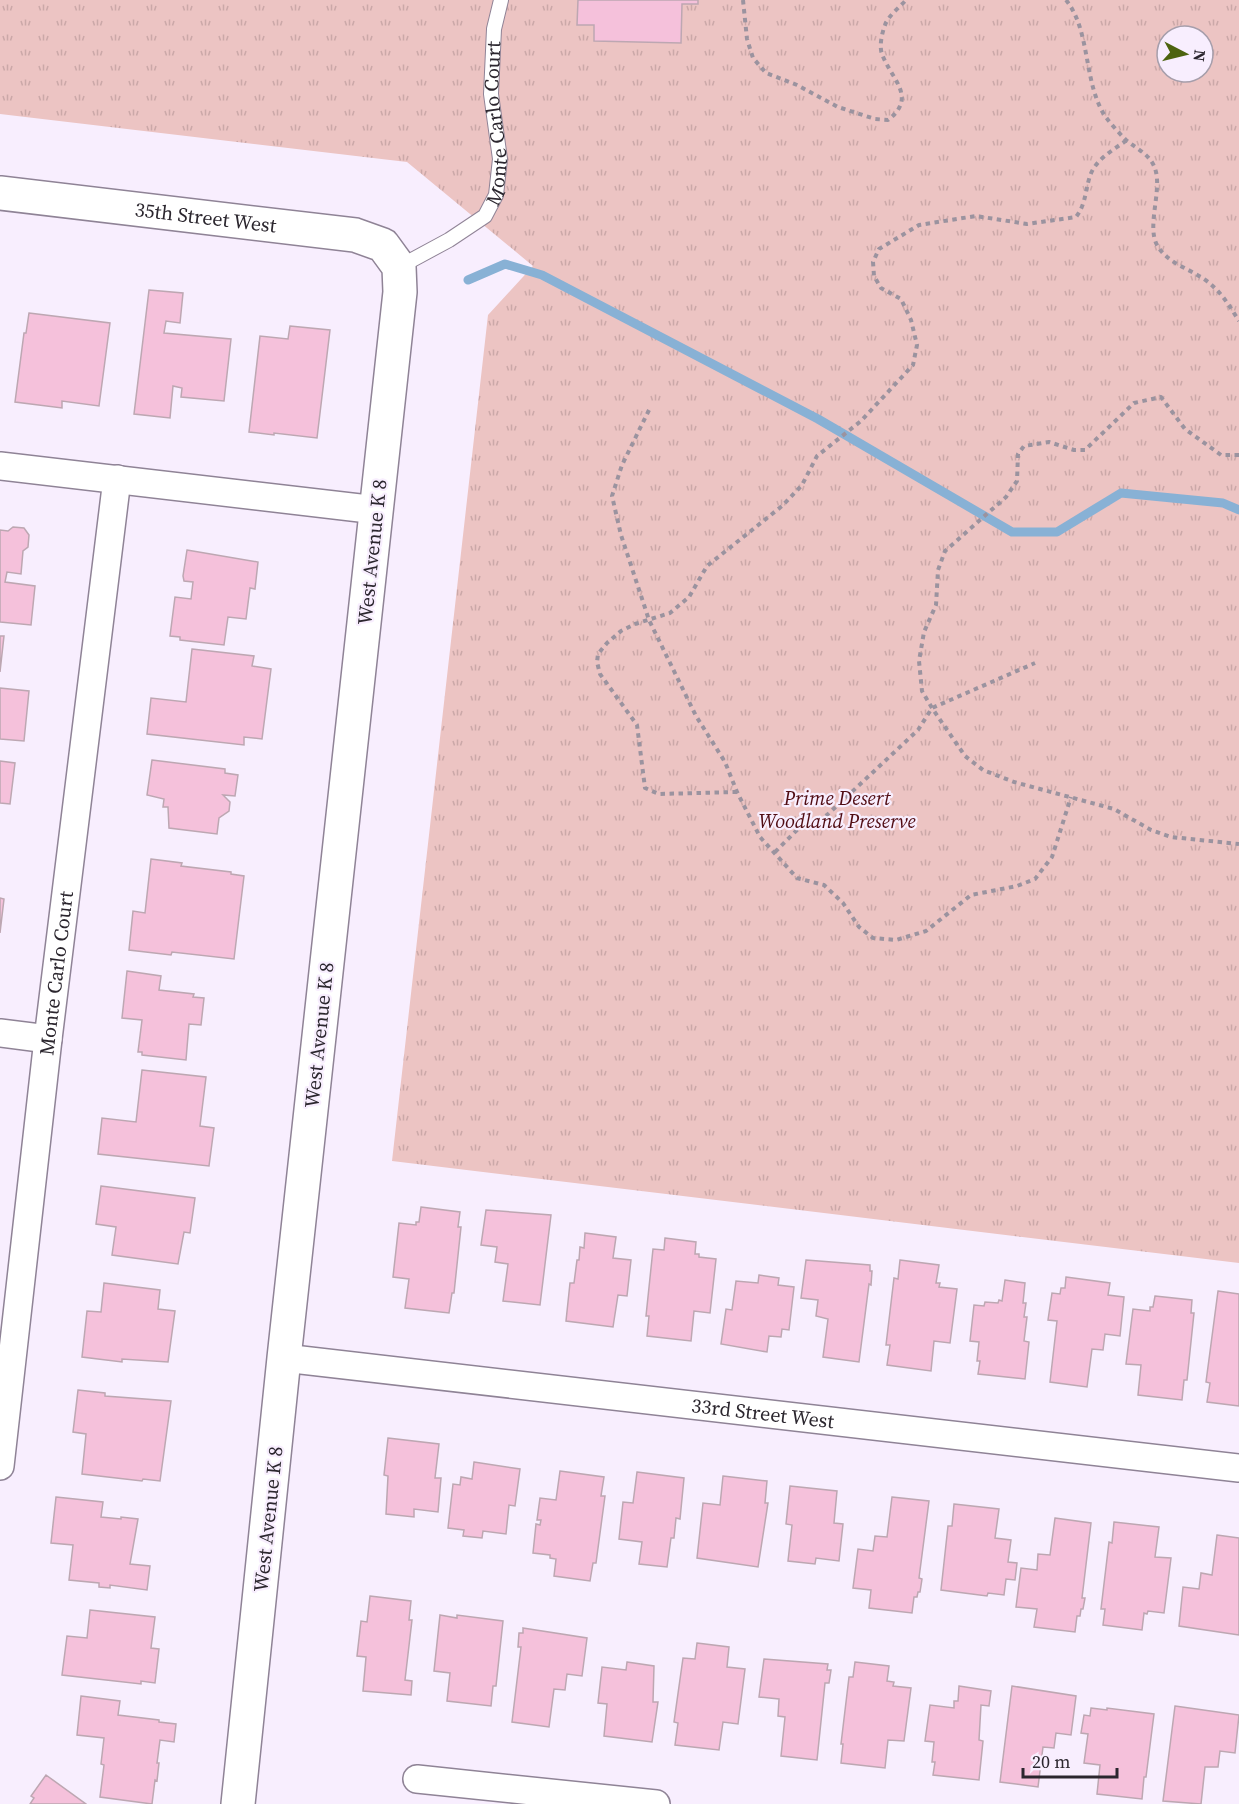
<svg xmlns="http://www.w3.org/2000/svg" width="1239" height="1804" font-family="'Source Serif 4',serif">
	<defs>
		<pattern id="grass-tufts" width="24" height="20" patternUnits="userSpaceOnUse" patternTransform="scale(1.5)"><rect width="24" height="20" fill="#ecc4c3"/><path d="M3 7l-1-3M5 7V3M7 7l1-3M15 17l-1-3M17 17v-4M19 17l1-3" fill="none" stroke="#cba8a8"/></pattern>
	</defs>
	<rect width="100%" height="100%" fill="#f8eefe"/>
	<path fill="url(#grass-tufts)" fill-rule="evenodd" d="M0 0H1239V1263L392 1161 488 315 533 266 407 162 0 114ZM1167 36H1203V72H1167Z"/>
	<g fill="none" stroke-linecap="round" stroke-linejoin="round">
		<path stroke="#88b1d5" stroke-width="9" d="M468 280 505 264 542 275 818 419 1012 532H1057L1121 493 1223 503 1239 510"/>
	</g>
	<g fill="#f5c1db" stroke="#bda7b2" stroke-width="1.5">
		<path d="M578 0H698V4H682L681 43 594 41V25H577Z"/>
		<path d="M149 290 183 293 180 323 166 321 164 333 231 339 224 401 181 397 182 388 173 386 170 418 134 414Z"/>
		<path d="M29 313 110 323 99 406 62 401V408L15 402 24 333H26Z"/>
		<path d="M290 326 330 330 317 438 274 433V435L249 432 260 336 288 339Z"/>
		<path d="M13 527 24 528 29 535 28 547 23 551 21 574 7 572 5 582 35 586 31 625 0 622V530L8 531Z"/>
		<path d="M187 550 258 562 255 589 250 588 246 619 228 617 224 645 180 640V637L170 636 175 597 191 599 193 582 184 581 183 576Z"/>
		<path d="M0 636H4L0 672Z"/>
		<path d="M192 649 254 656 252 666 271 669 262 739 244 737V745L147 734 151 698 186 702Z"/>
		<path d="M0 688 29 691 24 741 0 739Z"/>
		<path d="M152 760 225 769V773L238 775 235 796 223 795 230 802 229 811 219 818 217 834 169 828 168 807H163L164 799 147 795Z"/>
		<path d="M0 761 15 763 10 804 0 803Z"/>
		<path d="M151 859 182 863 181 866 231 872V874L244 876 234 959 172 952 171 955 129 950 133 911 145 913Z"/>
		<path d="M0 898 4 899 0 933Z"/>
		<path d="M127 971 161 976 159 990 194 994 193 997 204 998 201 1025 189 1024 186 1060 142 1055V1052H138L142 1020 122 1018Z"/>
		<path d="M142 1070 206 1077 200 1126 214 1128 209 1166 98 1154 102 1118 136 1122Z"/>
		<path d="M101 1186 195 1198 190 1233 184 1232 178 1264 112 1255 116 1227 96 1224Z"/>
		<path d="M421 1207 460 1212 458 1227H461L454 1293H452L449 1313 405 1308 409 1279 393 1277 399 1223 416 1225V1222H419Z"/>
		<path d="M486 1210 551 1215 540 1305 503 1301 508 1264 495 1262 497 1247 481 1245Z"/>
		<path d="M585 1233 616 1237 613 1258 631 1260 627 1296 618 1295 613 1327 566 1321 570 1283H574L577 1260H579L580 1247 584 1248Z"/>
		<path d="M665 1238 696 1242 695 1254H699V1257L716 1259 710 1313 694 1311 691 1341 647 1336 649 1316H646L653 1249 664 1250Z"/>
		<path d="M806 1260 870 1265V1271H872L871 1285 869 1284 859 1362 823 1357 828 1319 816 1316 818 1300 801 1298Z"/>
		<path d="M900 1260 939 1265 936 1283H940L939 1287 957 1289 950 1343 934 1341 931 1371 887 1365 890 1345H886L894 1278 898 1279Z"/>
		<path d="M759 1275 779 1278 778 1285 794 1287 789 1330 782 1329 781 1337 769 1336 767 1352 721 1344 726 1309 732 1310 736 1281 758 1283Z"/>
		<path d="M1066 1277 1110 1283 1108 1295 1124 1297 1120 1336 1105 1334 1103 1350 1092 1349 1087 1387 1050 1382 1057 1321 1048 1320 1052 1293 1060 1294 1061 1288H1065Z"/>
		<path d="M1005 1280 1025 1283 1023 1303H1026L1024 1317H1027L1024 1341 1029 1342 1025 1379 978 1374 980 1361H977L979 1342 970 1341 974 1305 984 1306 985 1302 998 1303 999 1300 1002 1301Z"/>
		<path d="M104 1283 160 1290 158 1309 175 1311 168 1362 122 1359V1362L82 1357 87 1311 101 1312Z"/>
		<path d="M1218 1291 1239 1294V1406L1207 1402 1210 1383 1206 1382Z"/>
		<path d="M1155 1296 1192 1300 1191 1313H1194L1187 1380H1184L1182 1400 1138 1395 1141 1365 1126 1364 1133 1309 1150 1311V1307H1153Z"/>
		<path d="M78 1390 105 1393V1396L171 1401 160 1481 143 1479 142 1481 82 1474 86 1434 73 1432Z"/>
		<path d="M388 1438 439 1444 435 1478H441L438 1512 414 1509V1517L386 1514 388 1476 384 1475Z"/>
		<path d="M474 1462 520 1469 515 1506 509 1505 506 1534 483 1531 482 1538 463 1536 464 1530 448 1528 453 1484 460 1485 461 1477 472 1479Z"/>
		<path d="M560 1471 604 1477 601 1496H605L596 1563H593L590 1581 554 1576 556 1559 550 1558V1555L533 1553 536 1524 540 1525 541 1520H537L540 1498 556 1500Z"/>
		<path d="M637 1472 684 1478 680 1519 676 1518 674 1538H671L667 1567 639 1564 642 1542 619 1539 623 1502 633 1503Z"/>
		<path d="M723 1476 767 1481 765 1503H768L758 1567 697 1558 703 1503 720 1505Z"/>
		<path d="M790 1486 837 1491 834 1523 843 1524 839 1561 816 1558 815 1564 788 1561 792 1525 786 1524Z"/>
		<path d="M56 1497 103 1502 101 1517 121 1519V1517L138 1519 130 1564 150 1566 147 1590 110 1585V1588L99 1587V1583L69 1580 73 1545 51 1543Z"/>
		<path d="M892 1497 929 1501 919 1578 922 1579 920 1592H918L917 1597H914L912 1613 869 1608 871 1590 853 1588 858 1549 873 1551 875 1536 887 1537Z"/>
		<path d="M954 1504 999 1509 995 1538 1011 1540 1008 1562 1017 1563 1015 1580 1006 1579 1004 1595 988 1593 987 1596 941 1590 948 1526H952Z"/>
		<path d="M1055 1518 1091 1523 1082 1598H1085L1083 1609H1081L1080 1616H1077L1075 1632 1034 1627 1037 1609 1016 1607 1021 1568 1037 1570 1038 1554 1050 1555Z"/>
		<path d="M1114 1522 1159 1527 1155 1557 1171 1558 1164 1613 1148 1611 1147 1614 1144 1613 1142 1630 1103 1625 1105 1609H1101L1109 1542 1112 1543Z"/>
		<path d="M1217 1535 1239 1538V1635L1179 1626 1183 1587 1199 1589 1201 1573 1212 1575Z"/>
		<path d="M370 1596 411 1601 409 1620H412L405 1680 412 1681 411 1695 363 1691 366 1657 357 1656 361 1621 367 1622Z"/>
		<path d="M90 1610 155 1617 151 1648 159 1649 155 1683 141 1681V1684L62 1675 67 1636 87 1638Z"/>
		<path d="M440 1615 457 1618V1615L503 1621 496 1686H493L491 1706 447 1701 450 1673 434 1671Z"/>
		<path d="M523 1628 587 1638 582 1676 567 1674 565 1690 554 1689 549 1727 512 1722 521 1647H518L519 1633H523Z"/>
		<path d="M697 1643 729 1647 727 1667 745 1669 738 1724 723 1722 719 1750 675 1745 678 1723 674 1722 683 1658 695 1659Z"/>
		<path d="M764 1659 828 1664 827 1670H831L829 1683H825L817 1760 781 1756 785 1717 778 1716 779 1699 759 1697Z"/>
		<path d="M627 1662 654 1666 653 1702H658L652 1742 604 1736 607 1704 598 1703 602 1667 626 1670Z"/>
		<path d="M855 1662 889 1666 887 1681 894 1682 893 1686 911 1688 904 1741 888 1740 885 1768 841 1763 843 1744H841L849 1677H853Z"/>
		<path d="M959 1686 991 1691 989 1706 981 1705 979 1740 983 1741 979 1780 933 1775 935 1762H932L934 1742 925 1741 930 1705 954 1708V1701H958Z"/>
		<path d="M1012 1686 1076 1696 1071 1735 1056 1733 1054 1748 1043 1747 1038 1787 1000 1782Z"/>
		<path d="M81 1696 120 1701 118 1715 159 1720V1722L176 1724 174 1742 160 1740 157 1763H159L157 1781 155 1780 152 1804 100 1797 104 1765 101 1764 104 1738 77 1735Z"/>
		<path d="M1175 1706 1239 1715 1235 1753 1220 1751 1218 1767H1205L1201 1804 1163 1801Z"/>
		<path d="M1091 1708 1107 1710V1708L1154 1714 1146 1777H1144L1142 1799 1097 1794 1100 1765 1084 1763 1088 1734 1081 1733 1084 1715 1090 1716Z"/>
		<path d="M46 1775 86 1804H30L34 1798 31 1796Z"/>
	</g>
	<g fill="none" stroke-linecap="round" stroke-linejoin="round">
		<g stroke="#8f8396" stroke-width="16">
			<g id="lane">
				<path id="s1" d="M399 267 449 240 485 216 496 195 500 159 491 94 494 29 501 0"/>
			</g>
		</g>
		<g stroke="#8f8396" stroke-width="30">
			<g id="street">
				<path d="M0 466 377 510"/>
				<path d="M0 1033 48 1039"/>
				<path id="s2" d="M284 1358 1239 1468"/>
				<path id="s3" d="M0 1466 48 1039 117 479"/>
				<path d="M417 1779 656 1804"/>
			</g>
		</g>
		<g stroke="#8f8396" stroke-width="36">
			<g id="secondary">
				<path id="s4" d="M0 193 355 235 383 245 399 267 400 292 284 1358 238 1804"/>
			</g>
		</g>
		<g stroke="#9b939f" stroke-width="4" stroke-dasharray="4.5 4.5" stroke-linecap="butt">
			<path d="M743 0 747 39 753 58 766 73 797 85 838 107 875 119 888 120C918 97 891 79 882 54 879 46 882 33 885 25 888 16 900 7 906 0"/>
			<path d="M1066 0C1091 31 1083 82 1105 116 1111 124 1119 133 1126 140 1138 150 1152 155 1156 172 1161 193 1147 227 1157 245 1167 263 1188 268 1204 279 1220 290 1229 305 1239 321"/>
			<path d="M649 410 622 465 612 496 621 535 649 620 696 716 725 762 737 792 760 837 797 878 824 885 843 903 859 927 873 938 896 940 926 931 971 895 1017 886 1035 879 1052 857 1071 797"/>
			<path d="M1239 455H1221L1185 429 1161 397 1134 403 1085 450H1074L1049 442 1024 446 1018 454 1017 481 1006 497 945 551 938 570 936 605 924 632 919 661 922 691 932 708 965 756 983 770 1014 782 1114 809 1151 830 1171 837 1239 844"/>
			<path d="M737 792 659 794 645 788 637 725 600 674 597 662 598 654 607 643 621 631 635 624 670 613 689 597 707 566 782 506 802 485 817 456 861 421 913 365 917 345 911 320 901 299 881 288 874 276 873 262 879 249 919 225 976 216 1027 224 1076 217C1086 204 1085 191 1090 176 1095 160 1113 150 1127 140"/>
			<path d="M775 852 798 829 827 815 870 775 918 730 932 708 1035 663"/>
		</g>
		<use href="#lane" stroke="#fff" stroke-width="14"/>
		<use href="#street" stroke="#fff" stroke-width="27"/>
		<use href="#secondary" stroke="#fff" stroke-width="33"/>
	</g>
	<g text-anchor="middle" stroke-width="4.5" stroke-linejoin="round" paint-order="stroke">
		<g font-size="20" fill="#2b262e" stroke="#f8eefe">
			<text dy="7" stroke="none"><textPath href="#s1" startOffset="196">Monte Carlo Court</textPath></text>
			<text dy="7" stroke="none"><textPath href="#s4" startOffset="207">35th Street West</textPath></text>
			<text transform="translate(372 552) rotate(-84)" y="7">West Avenue K 8</text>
			<text dy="7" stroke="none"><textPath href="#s3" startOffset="496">Monte Carlo Court</textPath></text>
			<text transform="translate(319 1035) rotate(-84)" y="7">West Avenue K 8</text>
			<text dy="7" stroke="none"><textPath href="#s2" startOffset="482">33rd Street West</textPath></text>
			<text transform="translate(268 1519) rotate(-84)" y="7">West Avenue K 8</text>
		</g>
		<g font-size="20" font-style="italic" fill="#500c13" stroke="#f8eefe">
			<text x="837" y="805">Prime Desert<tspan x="837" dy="23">Woodland Preserve</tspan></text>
		</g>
	</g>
	<g transform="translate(1185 54) rotate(97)"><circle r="28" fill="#f8eefe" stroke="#a69eab" stroke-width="1.5"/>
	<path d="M0-4.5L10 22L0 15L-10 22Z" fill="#4d630f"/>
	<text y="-9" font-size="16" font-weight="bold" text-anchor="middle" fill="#2b262e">N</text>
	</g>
	<path d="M1023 1768v9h94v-9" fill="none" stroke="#2b262e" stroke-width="3"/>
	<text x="1032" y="1768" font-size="18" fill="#2b262e" stroke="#f8eefe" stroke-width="4.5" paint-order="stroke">20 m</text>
</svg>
